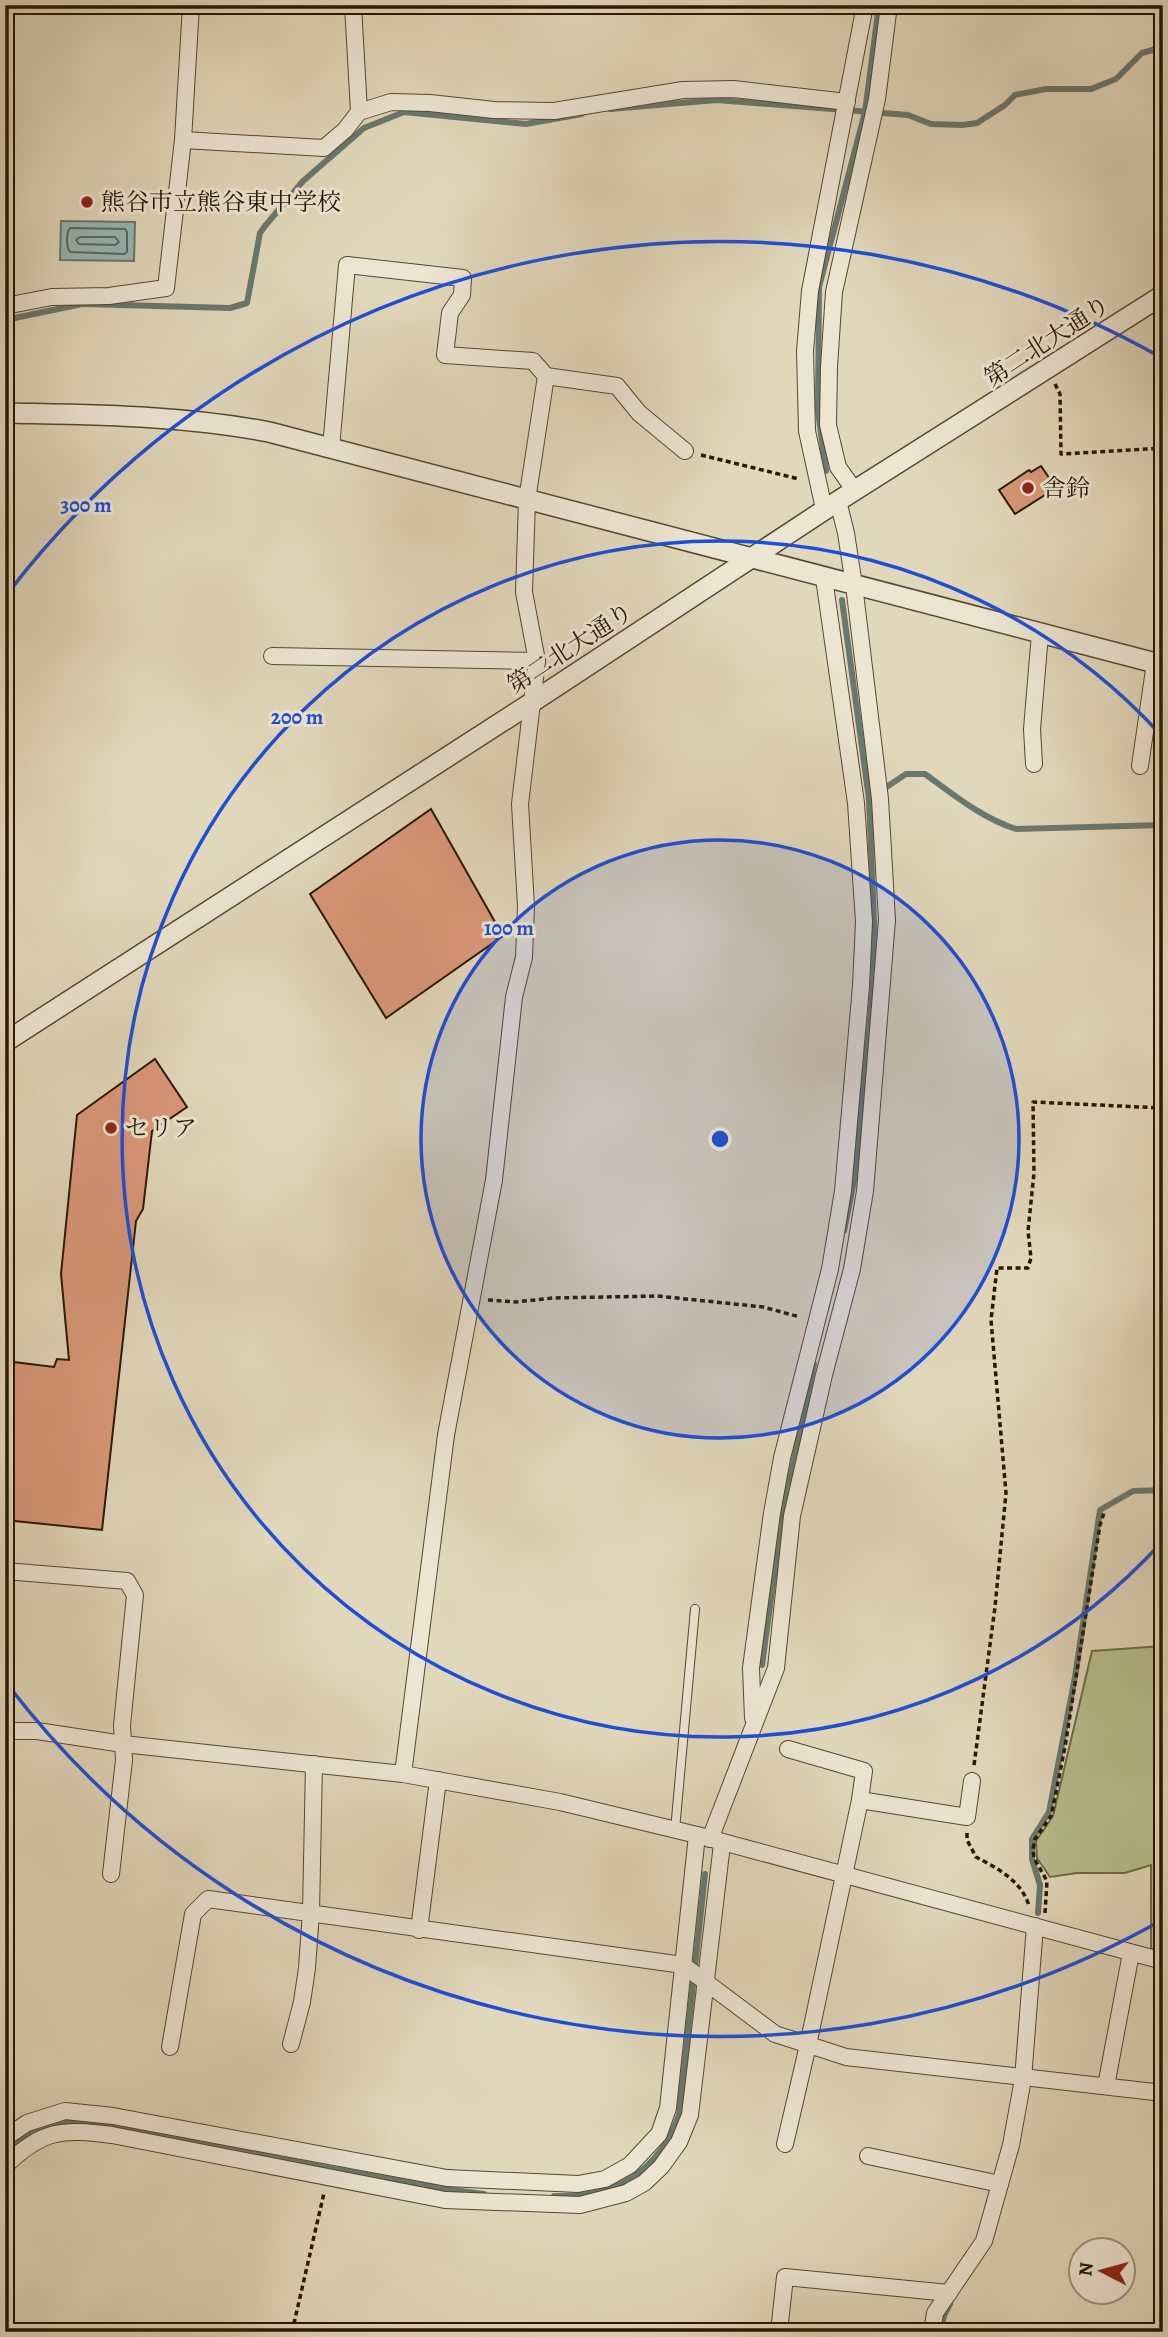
<svg xmlns="http://www.w3.org/2000/svg" width="1168" height="2337" font-family="Alegreya,'Noto Serif JP',serif">
	<rect width="100%" height="100%" fill="#e1d7ba"/>
	<filter id="stains"><feTurbulence type="fractalNoise" baseFrequency=".00286" numOctaves="4"/><feColorMatrix values="0 0 0 0 .2 0 0 0 0 .09 0 0 0 0 .02 0 0 0 .5 -.17"/></filter>
	<radialGradient id="worn" r=".72"><stop offset=".6" stop-color="#630" stop-opacity="0"/><stop offset="1" stop-color="#630" stop-opacity=".3"/></radialGradient>
	<path fill="#b6bd8d" stroke="#6e6a48" stroke-width="2" d="M1163 1646V1952L1151 1949V1865L1125 1873H1077L1050 1877 1037 1858 1036 1841 1053 1816 1092 1651Z"/>
	<path fill="#95b8b6" stroke="#69786e" stroke-width="2" d="M61 221 135 222 134 261 60 260Z"/>
	<g fill="none" stroke-linecap="round" stroke-linejoin="round">
		<g stroke="#5e685c" stroke-width="2">
			<path d="M70 228 125 229 127 232V252L124 254 70 252C66 247 66 233 70 228Z"/>
			<path d="M80 237H115L119 242 115 245 79 244 76 240Z"/>
		</g>
		<g stroke="#69786e" stroke-width="6">
			<path d="M610 109 717 100 908 115 931 124 962 125 977 123 1005 105 1015 95 1046 89H1091L1116 79 1142 53 1163 47"/>
			<path d="M5 320 82 304 230 308 247 303 260 233 265 226 303 181 364 128 404 112 526 124 582 114"/>
			<path d="M826 471 818 411 819 287 865 112 879 5"/>
			<path d="M842 600 869 799 874 923 873 987 855 1176 844 1231"/>
			<path d="M882 790 906 774H925C954 795 982 818 1016 829L1163 825"/>
			<path d="M762 1665 782 1517 814 1364"/>
			<path d="M1038 1913 1040 1885 1032 1859V1839L1049 1812 1075 1677 1100 1510 1133 1491 1163 1490"/>
			<path d="M5 2154 14 2145 38 2130 66 2122 113 2125 322 2167 445 2189 484 2194"/>
			<path d="M554 2196C614 2198 659 2172 679 2115L705 1874"/>
			<path d="M941 2332 944 2315 950 2304"/>
		</g>
	</g>
	<g fill="#d99779" stroke="#271702" stroke-width="2">
		<path d="M1041 466 1056 488 1015 514 999 490 1029 470 1031 472Z"/>
		<path d="M431 809 503 936 386 1018 310 894Z"/>
		<path d="M155 1059 187 1107 152 1131 143 1209 136 1221 102 1530 5 1520V1361L54 1367 57 1359 69 1360 61 1274 77 1115Z"/>
	</g>
	<g fill="none" stroke-linecap="round" stroke-linejoin="round">
		<g stroke="#564730" stroke-width="10">
			<path id="service" d="M675 1830 695 1609"/>
		</g>
		<g stroke="#564730" stroke-width="18">
			<g id="minor">
				<path d="M353 5 359 112"/>
				<path d="M183 140 324 148 345 130 359 112 391 102 430 103 494 110 554 111 683 90 734 89 847 102"/>
				<path d="M5 306 52 297 109 296 166 288 183 140 191 5"/>
				<path d="M331 448 347 265 463 278 462 295 450 313 445 355 533 361 546 376 617 386 639 413 685 451"/>
				<path d="M855 491 838 467 828 425 829 367 834 292 877 99 889 5"/>
				<path d="M824 509 807 431 805 351 810 291 865 5"/>
				<path d="M272 656 537 661"/>
				<path d="M1034 764 1032 729 1040 634"/>
				<path d="M1140 766 1155 663"/>
				<path d="M5 1571 127 1581 135 1595 122 1725 124 1760 111 1874"/>
				<path d="M753 1718 751 1668 772 1513 782 1458 830 1269 843 1191 861 986 864 922 856 803 824 578"/>
				<path d="M5 1731H37L123 1744 403 1774 560 1802 697 1835 1163 1961"/>
				<path d="M788 1749 864 1771 860 1800"/>
				<path d="M403 1774 446 1435 494 1180 514 997 524 957 526 906 520 804 537 661 524 592 527 500 546 376"/>
				<path d="M710 1839 776 1668 792 1516 824 1375 852 1269 865 1191 887 920 880 799 854 585 846 533 838 501"/>
				<path d="M419 1930 438 1780"/>
				<path d="M291 2044 302 2002 307 1968 311 1912 314 1764"/>
				<path d="M170 2047 193 1914 208 1899 683 1965 775 2034 846 2057 1163 2093"/>
				<path d="M1106 2086 1131 1953"/>
				<path d="M5 2138 27 2123 65 2111 113 2116 447 2178 578 2184 605 2179 630 2165 659 2134 668 2108 697 1835"/>
				<path d="M785 2144 808 2045 860 1800 967 1817 972 1781"/>
				<path d="M868 2156 1000 2184"/>
				<path d="M5 2166C43 2129 62 2129 112 2135L445 2200 580 2205 626 2193 644 2183 661 2167 679 2142 690 2115 722 1844"/>
				<path d="M779 2332 785 2277 949 2293"/>
				<path d="M932 2332 935 2313 984 2241 1011 2145 1023 2079 1035 1926"/>
			</g>
		</g>
		<g stroke="#564730" stroke-width="22">
			<g id="tertiary">
				<path d="M5 413C93 415 182 415 269 432L1163 665"/>
				<path d="M5 1042 531 703 838 501 1163 295"/>
			</g>
		</g>
		<g stroke="#271702" stroke-width="3.5" stroke-dasharray="5 3.5" stroke-linecap="butt">
			<path d="M1055 384 1060 394 1061 454 1163 448"/>
			<path d="M701 455 799 479"/>
			<path d="M488 1300 516 1302 553 1298 657 1296 763 1307 800 1317"/>
			<path d="M974 1765 995 1607 1006 1493 991 1320 997 1268H1028L1031 1258 1028 1231 1034 1173 1033 1102 1163 1108"/>
			<path d="M967 1833V1840L976 1857C997 1868 1022 1881 1029 1906"/>
			<path d="M1045 1913 1047 1881 1034 1858 1033 1849 1035 1839 1051 1816 1053 1807 1065 1747 1100 1525 1104 1513"/>
			<path d="M292 2332 324 2193"/>
		</g>
		<use href="#service" stroke="#ece5d2" stroke-width="8"/>
		<use href="#minor" stroke="#ece5d2" stroke-width="16"/>
		<use href="#tertiary" stroke="#ece5d2" stroke-width="19"/>
	</g>
	<circle cx="720" cy="1139" r="299" fill="#1d4ed8" fill-opacity=".12"/>
	<g fill="none" stroke="#1d4ed8" stroke-width="3.5">
		<circle cx="720" cy="1139" r="299"/>
		<path d="M1161 1543A598 598 0 1 1 1161 735"/>
		<path d="M1162 1920A897 897 0 0 1 8 1685M8 593A897 897 0 0 1 1162 358"/>
	</g>
	<g fill="#8f2418" stroke="#ece5d2" stroke-width="2.5">
		<circle cx="87" cy="202" r="7"/>
		<circle cx="1028" cy="488" r="7"/>
		<circle cx="111" cy="1128" r="7"/>
	</g>
	<g text-anchor="middle" stroke-width="6" stroke-linejoin="round" paint-order="stroke">
		<g font-size="24" fill="#271702" stroke="#ece5d2" text-anchor="start">
			<text x="101" y="210">熊谷市立熊谷東中学校</text>
			<text x="1042" y="496">舎鈴</text>
			<text x="125" y="1136">セリア</text>
		</g>
		<g font-size="24" fill="#271702" stroke="#ece5d2">
			<text transform="translate(1047 341) rotate(-33)" y="8">第二北大通り</text>
			<text transform="translate(570 648) rotate(-33)" y="8">第二北大通り</text>
		</g>
	</g>
	<circle cx="720" cy="1139" r="10" fill="#1d4ed8" stroke="#ece5d2" stroke-width="3.5"/>
	<g font-size="21" text-anchor="middle" font-weight="bold" fill="#1d4ed8" stroke="#ece5d2" stroke-width="6" stroke-linejoin="round" paint-order="stroke">
		<text x="86" y="512">300 m</text>
		<text x="297" y="724">200 m</text>
		<text x="509" y="935">100 m</text>
	</g>
	<rect width="1168" height="2337" fill="none" stroke="#e1d7ba" stroke-width="28"/>
	<rect x="7" y="7" width="1154" height="2323" fill="none" stroke="#271702" stroke-width="3.5"/>
	<rect x="14" y="14" width="1140" height="2309" fill="none" stroke="#271702" stroke-width="2"/>
	<g transform="translate(1102 2271) rotate(276)"><circle r="33" fill="#ece5d2" stroke="#9d937f" stroke-width="2"/>
	<path d="M0-5L12 26L0 18L-12 26Z" fill="#8f2418"/>
	<text y="-10" font-size="19" font-weight="bold" text-anchor="middle" fill="#271702">N</text>
	</g>
	<rect width="100%" height="100%" filter="url(#stains)"/>
	<rect width="100%" height="100%" fill="url(#worn)"/>
</svg>
